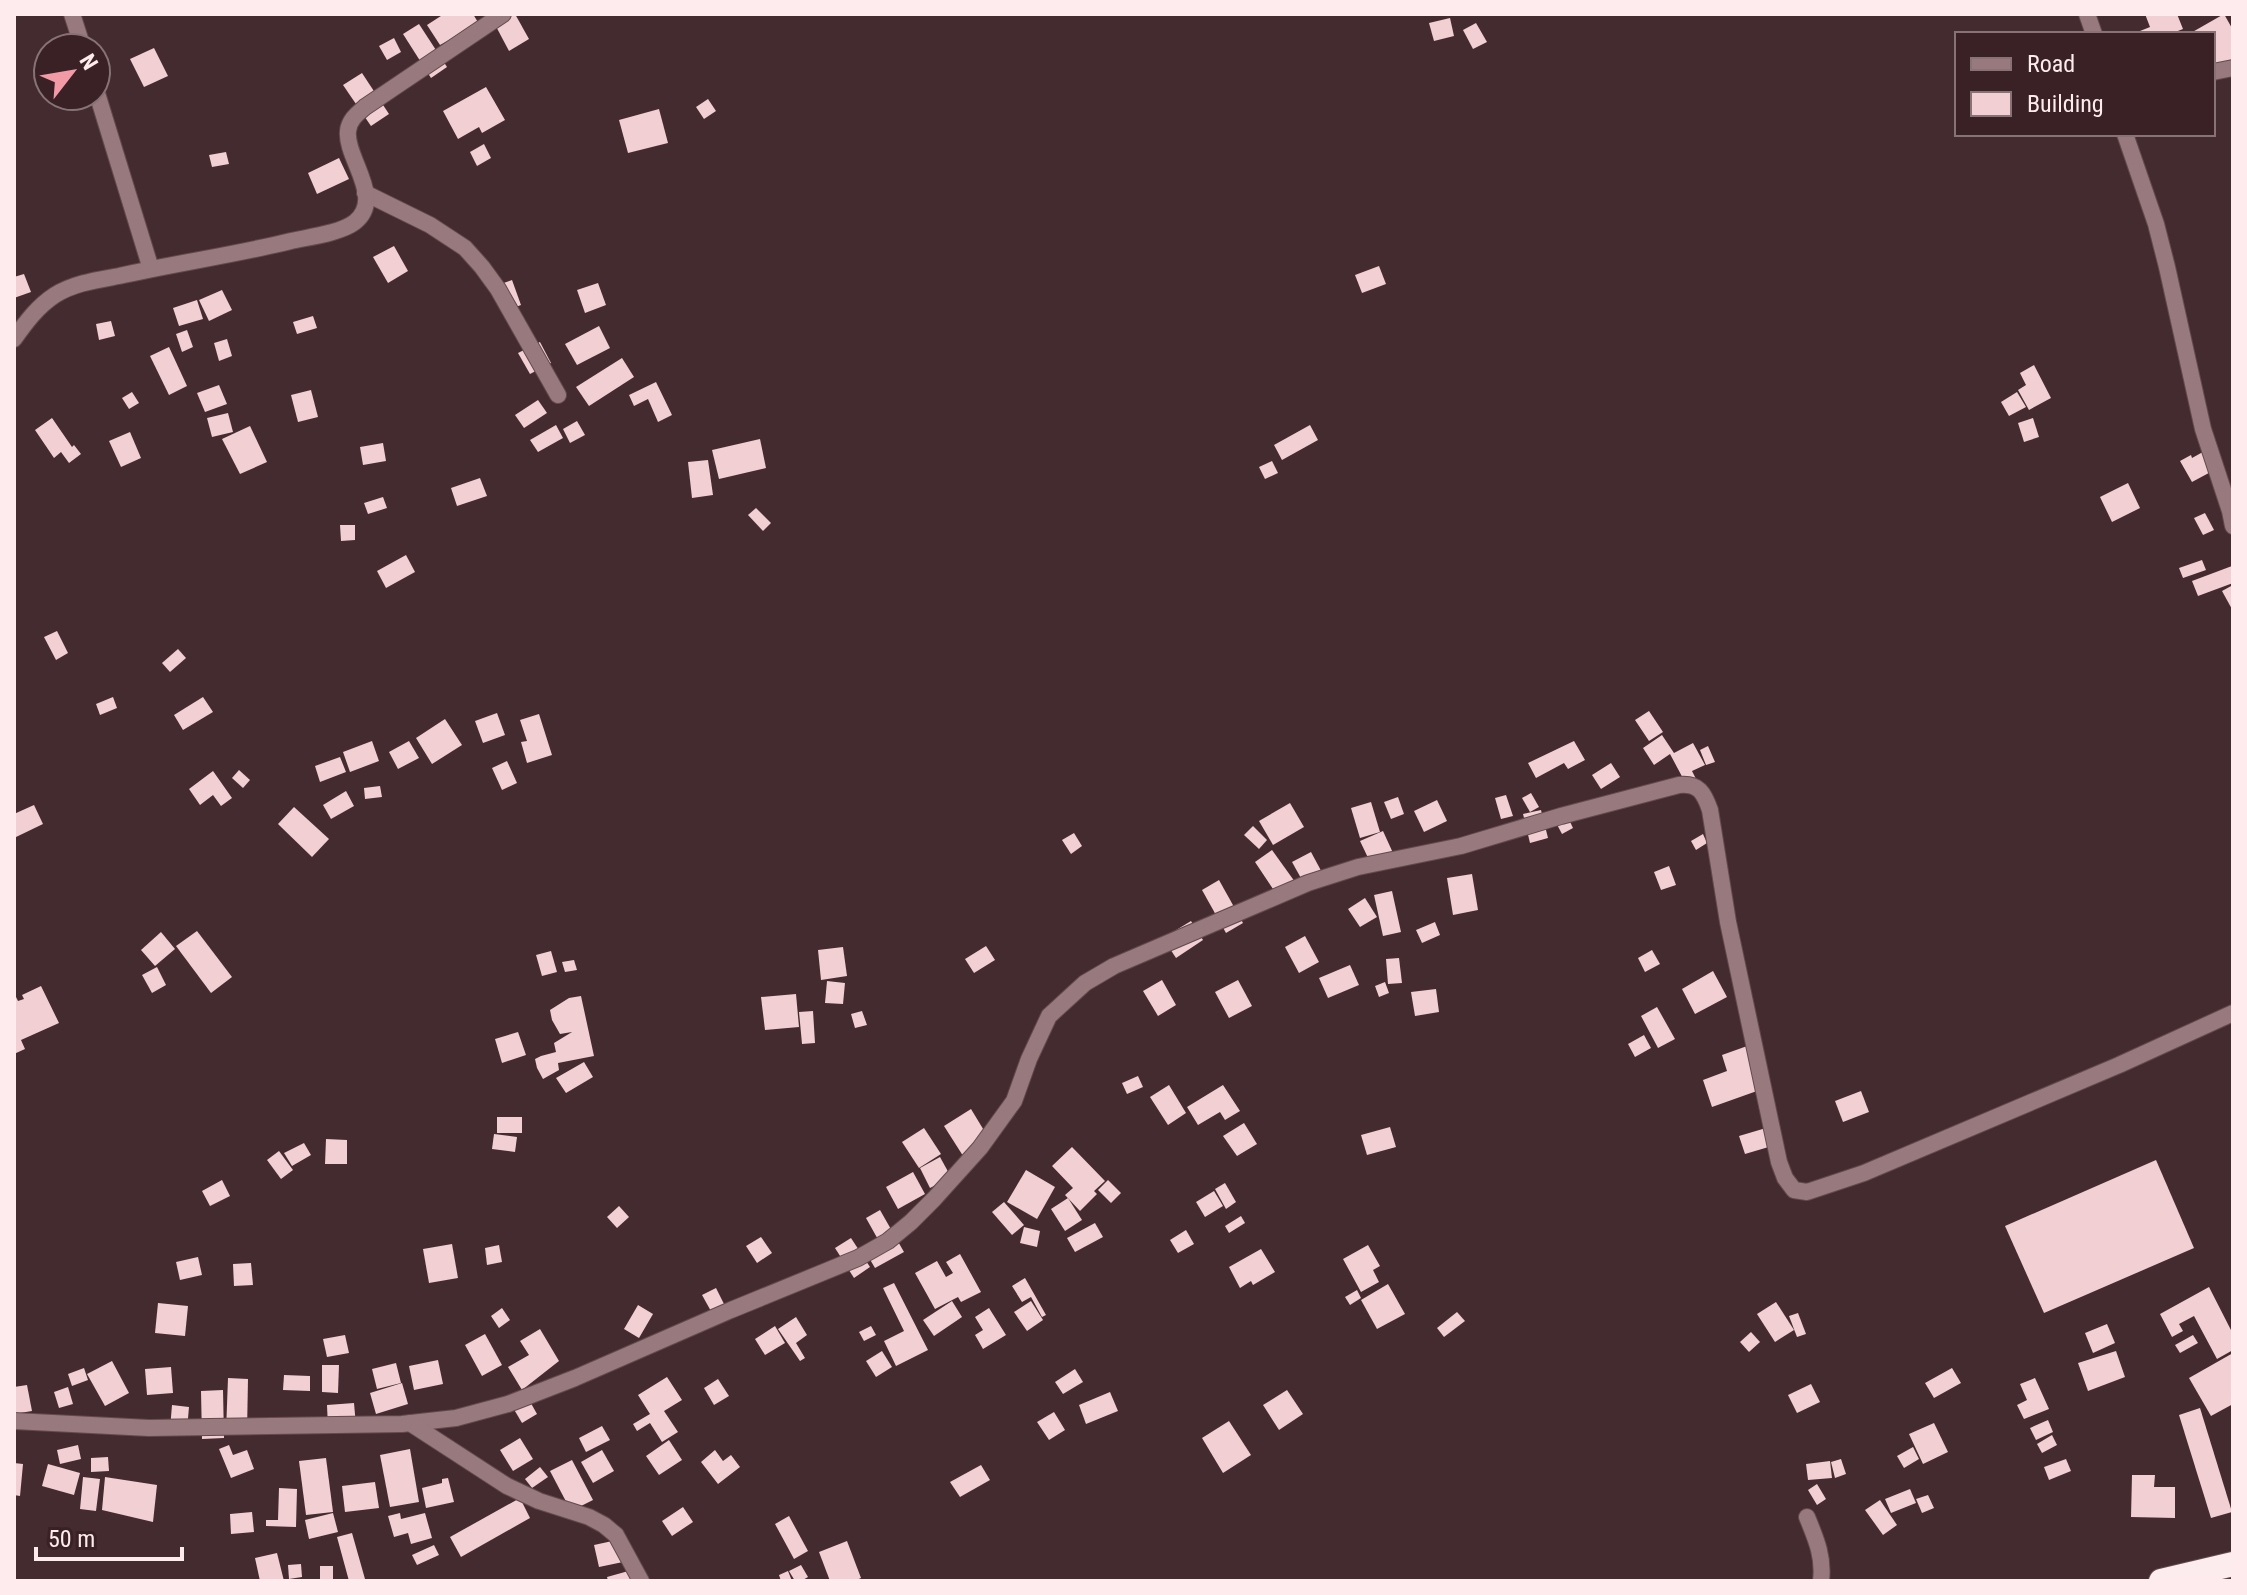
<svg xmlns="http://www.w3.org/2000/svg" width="2247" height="1595" font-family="'Roboto Condensed',sans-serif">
	<rect width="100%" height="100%" fill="#442b2f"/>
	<g fill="#f1cfd3">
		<path d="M444 14H473L479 24 440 45 427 25Z"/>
		<path d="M497 14H515L529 39 509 51 491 17Z"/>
		<path d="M2145 14H2177L2183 29 2170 34H2141L2140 31 2150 27Z"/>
		<path d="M2224 14 2233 30V59L2213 71V34H2189Z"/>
		<path d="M1450 18 1454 36 1434 41 1429 23Z"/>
		<path d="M1476 23 1487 42 1473 49 1463 30Z"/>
		<path d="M419 24 447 67 431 78 403 34Z"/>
		<path d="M394 38 401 52 387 60 379 46Z"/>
		<path d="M154 48 168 76 144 87 130 59Z"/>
		<path d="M362 73 389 114 371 126 343 85Z"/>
		<path d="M486 87 505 120 482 133 479 127 458 139 443 111Z"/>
		<path d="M708 99 716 111 704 119 696 107Z"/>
		<path d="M659 109 668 143 628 153 619 120Z"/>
		<path d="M484 144 491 158 477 166 470 152Z"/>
		<path d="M226 152 229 164 212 167 209 155Z"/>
		<path d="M339 158 349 179 317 194 308 173Z"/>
		<path d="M394 246 408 271 388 283 373 257Z"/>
		<path d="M1379 266 1386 284 1362 293 1355 275Z"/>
		<path d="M24 274 31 292 14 298V277Z"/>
		<path d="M512 280 521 305 508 310 498 285Z"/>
		<path d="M598 283 606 305 585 313 577 290Z"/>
		<path d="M222 290 232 310 209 321 199 300Z"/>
		<path d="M197 300 203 319 179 326 173 308Z"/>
		<path d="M313 316 317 328 297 334 293 322Z"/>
		<path d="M111 321 115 336 99 340 96 324Z"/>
		<path d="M599 326 610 348 577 365 565 344Z"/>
		<path d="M187 330 193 347 182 352 176 334Z"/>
		<path d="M227 339 232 356 219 361 214 343Z"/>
		<path d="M540 342 551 363 530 374 518 353Z"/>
		<path d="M169 347 187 386 169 395 150 356Z"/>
		<path d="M622 358 634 377 589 406 576 387Z"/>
		<path d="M2034 365 2051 398 2029 410 2018 390 2026 385 2020 373Z"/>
		<path d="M656 382 672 415 658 422 648 399 634 406 629 395Z"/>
		<path d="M219 385 227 404 205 412 197 393Z"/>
		<path d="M311 390 318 417 298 422 291 395Z"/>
		<path d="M132 392 139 403 129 409 122 398Z"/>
		<path d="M2017 392 2026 407 2009 416 2001 402Z"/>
		<path d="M538 400 547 413 524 428 515 415Z"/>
		<path d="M228 413 233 432 212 437 207 418Z"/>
		<path d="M52 418 72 447 74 445 81 454 69 463 61 452 54 458 35 430Z"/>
		<path d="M2033 418 2039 437 2024 442 2018 423Z"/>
		<path d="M577 421 585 435 570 443 563 429Z"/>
		<path d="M556 425 563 438 538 452 530 440Z"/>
		<path d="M1310 425 1318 440 1282 460 1274 445Z"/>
		<path d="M250 426 267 462 240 474 222 439Z"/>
		<path d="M130 432 141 458 121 467 109 441Z"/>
		<path d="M760 439 766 468 719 479 712 450Z"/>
		<path d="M383 443 386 461 363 465 360 447Z"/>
		<path d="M2210 448 2220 467 2192 482 2180 461 2191 455 2192 458Z"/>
		<path d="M708 460 713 495 692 498 688 462Z"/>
		<path d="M1272 461 1278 473 1265 479 1259 467Z"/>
		<path d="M480 478 487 496 457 506 451 488Z"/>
		<path d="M2128 483 2140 508 2112 522 2100 497Z"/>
		<path d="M383 497 387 508 368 514 364 503Z"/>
		<path d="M756 508 771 523 763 531 748 515Z"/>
		<path d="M2205 513 2214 530 2203 535 2194 518Z"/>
		<path d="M340 525H355V540L341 541Z"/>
		<path d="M406 555 415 572 386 588 377 571Z"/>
		<path d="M2202 560 2206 570 2183 578 2179 568Z"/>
		<path d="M2232 566 2233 583 2198 596 2192 581Z"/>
		<path d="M2233 585V611L2222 591Z"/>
		<path d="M57 631 68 653 56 660 44 637Z"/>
		<path d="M178 649 186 658 170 672 162 663Z"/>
		<path d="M113 697 117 708 100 715 96 704Z"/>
		<path d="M203 697 213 712 183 730 174 715Z"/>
		<path d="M1649 711 1663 732 1649 741 1635 720Z"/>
		<path d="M497 713 505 735 483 743 475 721Z"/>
		<path d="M539 714 552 755 527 763 521 742 527 741 520 720Z"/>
		<path d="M445 719 462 745 432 764 416 738Z"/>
		<path d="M1662 735 1674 753 1693 743 1705 765 1692 771 1696 779 1686 784 1670 754 1654 765 1643 748Z"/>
		<path d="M372 741 379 761 350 772 343 752Z"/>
		<path d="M409 741 419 758 398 769 389 752Z"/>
		<path d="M1574 741 1585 760 1568 769 1564 763 1536 778 1528 763Z"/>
		<path d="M1708 746 1715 762 1706 765 1700 750Z"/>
		<path d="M340 757 346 772 320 782 315 766Z"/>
		<path d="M507 761 517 783 502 790 492 768Z"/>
		<path d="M1611 763 1620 777 1601 789 1592 775Z"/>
		<path d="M239 770 250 780 243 788 232 778Z"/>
		<path d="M213 771 232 798 221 806 213 795 200 805 189 789Z"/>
		<path d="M380 786 382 797 365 799 364 788Z"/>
		<path d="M346 791 354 806 331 819 323 805Z"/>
		<path d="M1531 793 1539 807 1530 812 1522 798Z"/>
		<path d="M1506 795 1513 816 1501 819 1495 798Z"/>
		<path d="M1398 797 1404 814 1391 819 1384 802Z"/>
		<path d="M1437 800 1447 821 1424 832 1414 811Z"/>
		<path d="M1371 802 1380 832 1360 838 1351 808Z"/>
		<path d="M1290 803 1304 827 1273 845 1259 821Z"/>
		<path d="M34 805 43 824 14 838V814Z"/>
		<path d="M294 807 329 839 312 857 278 824Z"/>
		<path d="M1541 810 1548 838 1530 843 1523 814Z"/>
		<path d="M1565 811 1573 828 1562 834 1553 817Z"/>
		<path d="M1253 826 1267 840 1259 849 1244 835Z"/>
		<path d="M1383 831 1393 853 1371 864 1360 841Z"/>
		<path d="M1074 833 1082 846 1071 854 1062 840Z"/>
		<path d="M1703 834 1707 843 1696 850 1691 841Z"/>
		<path d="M1272 850 1295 882 1277 895 1255 862Z"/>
		<path d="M1311 852 1325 878 1307 889 1292 862Z"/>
		<path d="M1669 866 1676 885 1661 890 1654 872Z"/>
		<path d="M1472 874 1478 910 1453 915 1447 878Z"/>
		<path d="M1219 880 1243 923 1226 933 1202 890Z"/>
		<path d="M1392 891 1401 932 1383 936 1374 895Z"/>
		<path d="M1365 898 1377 917 1360 927 1348 909Z"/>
		<path d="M1191 921 1203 940 1176 958 1163 938Z"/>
		<path d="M1435 922 1440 935 1422 943 1416 930Z"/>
		<path d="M197 931 232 977 211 993 176 946Z"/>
		<path d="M161 932 175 949 155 966 141 950Z"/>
		<path d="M1305 936 1319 962 1299 973 1285 947Z"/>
		<path d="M986 946 995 960 974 973 965 959Z"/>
		<path d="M843 947 847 976 821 980 818 950Z"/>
		<path d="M1652 950 1660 964 1645 972 1638 958Z"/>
		<path d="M551 951 557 972 542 976 536 955Z"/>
		<path d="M1399 958 1402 983 1388 984 1386 959Z"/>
		<path d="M574 960 577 970 565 972 562 962Z"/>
		<path d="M1350 965 1359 985 1328 998 1319 978Z"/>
		<path d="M157 967 166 985 152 993 142 975Z"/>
		<path d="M1713 971 1727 997 1695 1014 1682 989Z"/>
		<path d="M1162 980 1176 1005 1158 1016 1143 991Z"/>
		<path d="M1238 980 1252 1006 1229 1018 1215 992Z"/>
		<path d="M827 981 845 983 843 1004 825 1003Z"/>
		<path d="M1385 982 1389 993 1379 997 1375 986Z"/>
		<path d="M41 986 59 1023 21 1040 25 1049 14 1054V993L18 1001 24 999 22 995Z"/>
		<path d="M1436 989 1439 1012 1415 1016 1411 992Z"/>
		<path d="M796 994 799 1027 765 1030 761 997Z"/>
		<path d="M581 996 594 1056 558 1063 559 1070 543 1079 537 1068 535 1059 541 1056 556 1052 554 1043 572 1032 560 1034 552 1020 550 1010 569 998Z"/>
		<path d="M1657 1007 1675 1039 1658 1048 1641 1016Z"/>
		<path d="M813 1011 815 1043 802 1044 799 1012Z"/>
		<path d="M862 1011 867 1025 855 1028 851 1014Z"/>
		<path d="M518 1032 526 1055 502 1063 495 1039Z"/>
		<path d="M1644 1035 1651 1048 1635 1057 1628 1044Z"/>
		<path d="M1750 1045 1762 1061 1771 1086 1712 1107 1703 1080 1727 1071 1722 1055Z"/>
		<path d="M584 1062 593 1077 566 1093 556 1078Z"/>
		<path d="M1138 1076 1143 1087 1127 1094 1122 1083Z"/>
		<path d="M1169 1085 1186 1113 1168 1125 1150 1097Z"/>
		<path d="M1223 1085 1240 1111 1225 1120 1220 1112 1198 1125 1187 1107Z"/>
		<path d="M1861 1091 1869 1112 1843 1122 1835 1101Z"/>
		<path d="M971 1109 991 1142 965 1159 944 1126Z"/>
		<rect x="497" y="1117" width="25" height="16"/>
		<path d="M1244 1123 1257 1144 1237 1156 1223 1136Z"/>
		<path d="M1390 1127 1396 1147 1367 1155 1361 1135Z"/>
		<path d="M924 1128 941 1154 919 1168 902 1142Z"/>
		<path d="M1766 1128 1772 1146 1745 1154 1739 1136Z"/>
		<path d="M494 1134 517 1137 515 1152 492 1149Z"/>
		<path d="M326 1139 347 1140V1164H325Z"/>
		<path d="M304 1143 311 1155 292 1166 284 1153Z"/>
		<path d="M1072 1147 1105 1181 1094 1191 1097 1194 1080 1211 1065 1195 1073 1188 1052 1166Z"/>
		<path d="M279 1151 293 1170 281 1179 267 1160Z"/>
		<path d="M940 1157 951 1177 930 1188 920 1168Z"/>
		<path d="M2156 1160 2194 1248 2044 1313 2005 1226Z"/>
		<path d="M1026 1170 1055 1187 1037 1219 1007 1202Z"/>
		<path d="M913 1172 925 1194 898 1209 886 1187Z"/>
		<path d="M222 1180 230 1196 210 1206 202 1191Z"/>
		<path d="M1108 1180 1121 1193 1111 1203 1098 1190Z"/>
		<path d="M1225 1183 1236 1202 1226 1209 1215 1189Z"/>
		<path d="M1214 1191 1223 1206 1205 1217 1196 1202Z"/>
		<path d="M1068 1198 1082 1220 1065 1231 1051 1209Z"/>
		<path d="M1004 1202 1024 1225 1012 1235 992 1212Z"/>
		<path d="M619 1206 629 1217 617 1228 607 1217Z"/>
		<path d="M880 1210 904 1252 875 1268 865 1251 880 1243 866 1218Z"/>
		<path d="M1241 1216 1245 1223 1229 1233 1225 1226Z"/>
		<path d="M1095 1223 1103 1237 1075 1252 1067 1238Z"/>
		<path d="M1024 1227 1040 1231 1037 1247 1020 1243Z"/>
		<path d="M1186 1230 1194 1244 1178 1253 1170 1240Z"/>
		<path d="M761 1237 772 1253 757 1263 746 1246Z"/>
		<path d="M851 1238 870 1267 854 1278 835 1248Z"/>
		<path d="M452 1244 458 1278 429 1283 423 1249Z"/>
		<path d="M499 1245 502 1262 487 1265 485 1248Z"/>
		<path d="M1368 1245 1380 1266 1373 1270 1379 1282 1361 1292 1343 1259Z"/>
		<path d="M1261 1249 1275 1272 1253 1285 1251 1281 1240 1288 1229 1267Z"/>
		<path d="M960 1254 981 1292 961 1302 958 1297 935 1309 915 1273 937 1261 946 1277 953 1273 946 1262Z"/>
		<path d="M198 1257 202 1275 180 1280 176 1262Z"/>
		<path d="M251 1263 253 1285 234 1286 233 1264Z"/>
		<path d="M1025 1278 1046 1315 1042 1317 1031 1297 1022 1302 1012 1286Z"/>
		<path d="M894 1283 928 1350 896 1366 884 1341 904 1331 883 1288Z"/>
		<path d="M1388 1284 1405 1314 1377 1329 1361 1300Z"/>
		<path d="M2209 1287 2233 1334V1350L2217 1359 2194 1316 2179 1324 2183 1331 2172 1337 2160 1314Z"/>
		<path d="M716 1288 725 1306 712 1313 702 1295Z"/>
		<path d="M1357 1290 1361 1298 1350 1305 1345 1297Z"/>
		<path d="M952 1301 962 1317 934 1336 923 1320Z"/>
		<path d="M1031 1301 1043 1320 1027 1331 1014 1312Z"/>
		<path d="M1776 1302 1794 1330 1775 1342 1757 1314Z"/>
		<path d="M158 1303 188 1306 185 1336 155 1333Z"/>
		<path d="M638 1305 653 1314 639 1338 624 1329Z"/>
		<path d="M502 1308 510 1320 499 1328 491 1316Z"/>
		<path d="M989 1308 1006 1335 983 1349 975 1335 983 1330 975 1317Z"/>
		<path d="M1457 1312 1465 1321 1444 1337 1437 1328Z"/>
		<path d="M1798 1313 1806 1334 1797 1337 1789 1316Z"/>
		<path d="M796 1317 807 1335 796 1343 805 1358 800 1361 778 1329Z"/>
		<path d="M2107 1324 2115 1343 2093 1353 2085 1333Z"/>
		<path d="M775 1326 785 1343 765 1355 755 1339Z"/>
		<path d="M871 1326 876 1335 864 1341 859 1332Z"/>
		<path d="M540 1329 559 1361 522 1390 508 1367 529 1355 520 1341Z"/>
		<path d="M1751 1332 1760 1342 1749 1352 1740 1342Z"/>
		<path d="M485 1334 502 1365 482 1376 465 1345Z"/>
		<path d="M345 1335 349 1353 327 1357 323 1339Z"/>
		<path d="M2193 1335 2198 1343 2180 1353 2175 1345Z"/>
		<path d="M882 1351 892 1367 876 1377 866 1361Z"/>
		<path d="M2116 1351 2125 1377 2088 1391 2078 1363Z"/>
		<path d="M2233 1353V1404L2211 1416 2189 1378Z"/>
		<path d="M438 1360 443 1384 414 1390 409 1366Z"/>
		<path d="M112 1361 129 1393 105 1406 87 1374Z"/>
		<path d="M396 1363 401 1383 377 1389 372 1369Z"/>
		<path d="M322 1365H339L338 1393 322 1392Z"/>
		<path d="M171 1367 173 1393 147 1395 145 1369Z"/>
		<path d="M84 1368 88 1380 72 1386 68 1374Z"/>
		<path d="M1952 1368 1961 1383 1934 1398 1925 1383Z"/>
		<path d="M1075 1369 1083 1382 1063 1394 1055 1382Z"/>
		<path d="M284 1375 310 1376V1391L283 1390Z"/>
		<path d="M667 1377 682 1400 664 1411 678 1432 662 1442 650 1423 637 1431 633 1424 650 1414 638 1395Z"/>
		<path d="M228 1378 248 1379 247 1432H226Z"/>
		<path d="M2035 1378 2049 1409 2024 1419 2017 1405 2027 1400 2020 1384Z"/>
		<path d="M718 1379 729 1396 714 1405 704 1388Z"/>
		<path d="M402 1383 408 1404 376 1414 370 1393Z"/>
		<path d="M1811 1384 1820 1402 1797 1413 1788 1395Z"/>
		<path d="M27 1385 32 1411 14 1414V1387Z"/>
		<path d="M68 1387 73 1404 59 1408 54 1392Z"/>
		<path d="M223 1390 224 1438 202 1439 201 1391Z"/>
		<path d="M1287 1390 1303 1414 1279 1430 1263 1405Z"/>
		<path d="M1110 1392 1118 1411 1086 1424 1079 1405Z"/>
		<path d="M528 1398 537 1414 522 1423 512 1406Z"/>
		<path d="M354 1403 356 1426 328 1428 327 1405Z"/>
		<path d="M172 1405 189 1407 187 1430 170 1429Z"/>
		<path d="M2200 1408 2232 1512 2211 1518 2179 1415Z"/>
		<path d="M1054 1412 1065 1430 1049 1440 1037 1422Z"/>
		<path d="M2048 1420 2053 1432 2036 1440 2030 1428Z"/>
		<path d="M1229 1421 1251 1455 1223 1473 1202 1438Z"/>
		<path d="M1934 1423 1948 1452 1923 1464 1909 1434Z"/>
		<path d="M602 1426 610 1440 586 1452 579 1438Z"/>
		<path d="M2052 1435 2057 1445 2042 1453 2037 1444Z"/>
		<path d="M520 1438 533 1459 513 1471 500 1450Z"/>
		<path d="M669 1440 682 1460 659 1475 646 1456Z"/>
		<path d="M78 1445 81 1459 60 1464 57 1450Z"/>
		<path d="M229 1445 233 1455 247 1450 254 1469 231 1478 219 1449Z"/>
		<path d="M1913 1447 1919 1459 1904 1468 1897 1456Z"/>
		<path d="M410 1449 419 1502 390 1507 380 1455Z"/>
		<path d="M602 1450 614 1471 593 1483 581 1462Z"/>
		<path d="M715 1450 723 1461 731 1455 740 1467 718 1484 701 1462Z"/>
		<path d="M108 1457 109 1471 91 1472V1458Z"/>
		<path d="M326 1458 333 1512 306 1515 299 1461Z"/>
		<path d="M1841 1459 1846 1474 1835 1478 1831 1462Z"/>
		<path d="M2066 1459 2071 1471 2049 1480 2044 1467Z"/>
		<path d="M572 1460 593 1500 571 1511 550 1471Z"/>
		<path d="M1830 1461 1832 1478 1808 1480 1806 1464Z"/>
		<path d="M14 1463 23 1464 20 1496 14 1495Z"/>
		<path d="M48 1464 80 1473 74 1495 42 1486Z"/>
		<path d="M981 1465 990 1480 960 1497 950 1482Z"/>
		<path d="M540 1467 548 1477 532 1488 525 1479Z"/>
		<path d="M2132 1475H2155L2154 1487H2175V1518L2131 1517Z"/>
		<path d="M83 1477 100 1479 96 1511 80 1509Z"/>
		<path d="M105 1477 157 1485 153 1522 102 1510Z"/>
		<path d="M448 1478 454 1502 426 1508 422 1488 442 1483V1479Z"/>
		<path d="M375 1482 379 1508 345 1512 342 1486Z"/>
		<path d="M1817 1484 1826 1499 1817 1505 1808 1490Z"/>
		<path d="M279 1488 297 1489 296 1527 266 1526V1520H278Z"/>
		<path d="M1910 1489 1916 1503 1891 1513 1885 1499Z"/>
		<path d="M1928 1495 1934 1508 1922 1513 1916 1499Z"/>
		<path d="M520 1498 530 1518 461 1557 450 1537Z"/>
		<path d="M1880 1500 1897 1525 1883 1535 1865 1510Z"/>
		<path d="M683 1507 693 1522 672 1536 662 1521Z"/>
		<path d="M252 1512 254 1532 231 1534 230 1514Z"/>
		<path d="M333 1513 338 1532 309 1539 305 1520Z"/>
		<path d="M400 1513 401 1519 425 1513 432 1538 411 1544 408 1533 394 1537 388 1516Z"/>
		<path d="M789 1516 808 1551 794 1559 775 1524Z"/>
		<path d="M352 1533 365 1579 358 1581H349L337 1537Z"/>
		<path d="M617 1540 623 1562 599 1567 594 1545Z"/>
		<path d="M847 1541 861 1578 854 1581H830L819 1552Z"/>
		<path d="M434 1545 439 1555 417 1565 412 1555Z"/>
		<path d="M277 1553 284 1581H260L255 1558Z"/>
		<path d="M301 1564 302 1577 289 1579 288 1565Z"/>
		<path d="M801 1565 808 1577 801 1581H795L789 1571Z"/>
		<rect x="320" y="1566" width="13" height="15"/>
		<path d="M632 1570 635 1581H608L607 1577Z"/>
		<path d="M788 1571 792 1581H781L779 1575Z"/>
	</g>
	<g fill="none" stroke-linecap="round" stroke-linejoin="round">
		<g stroke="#624a4d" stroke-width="18">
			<g id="street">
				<path d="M72 14 83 48"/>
				<path d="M2087 14 2094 34"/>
				<path d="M2213 72 2233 68"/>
				<path d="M96 90 151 269"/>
				<path d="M2125 134 2156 224 2167 267 2203 429 2230 511 2233 526"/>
				<path d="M365 193 430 225 465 248 482 267 498 289 558 395"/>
				<path d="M14 339C26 322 38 306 55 295 74 283 97 280 119 276 176 263 234 255 291 241 309 237 341 233 355 222 385 198 345 158 348 131 349 120 357 114 365 107L503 14"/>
				<path d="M14 1421 149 1428 402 1424 456 1418 508 1404 575 1378 731 1310 858 1258 888 1241 911 1222 934 1199 980 1148 1014 1101 1029 1059 1049 1016 1085 983 1114 966 1308 883 1358 867 1461 846 1561 816 1679 785C1699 783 1704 793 1710 810L1728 922 1779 1162 1785 1178 1794 1190 1807 1192 1864 1173 2119 1065 2233 1013"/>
				<path d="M410 1423 507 1486 539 1501 589 1517 604 1525 616 1535 641 1581"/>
				<path d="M1807 1517C1816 1539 1824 1557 1821 1581"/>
			</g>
		</g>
		<g stroke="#624a4d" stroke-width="26">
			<path id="highway" d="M2161 1581 2233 1564"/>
		</g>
		<use href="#street" stroke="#98797d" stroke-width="16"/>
		<use href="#highway" stroke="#fcecee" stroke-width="24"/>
	</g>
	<rect width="2247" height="1595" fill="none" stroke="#fdebed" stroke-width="32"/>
	<rect x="1955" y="32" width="260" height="104" fill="#392125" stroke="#877275" stroke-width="2"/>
	<rect x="1971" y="58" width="40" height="12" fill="#98797d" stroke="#877275" stroke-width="2"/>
	<text x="2027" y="72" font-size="24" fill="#fdebed">Road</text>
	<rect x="1971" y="92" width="40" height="24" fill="#f1cfd3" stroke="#877275" stroke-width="2"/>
	<text x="2027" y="112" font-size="24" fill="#fdebed">Building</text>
	<g transform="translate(72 72) rotate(59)"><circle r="38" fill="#392125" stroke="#877275" stroke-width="2"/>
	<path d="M0-6L14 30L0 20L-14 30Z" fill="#f39aa7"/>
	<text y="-12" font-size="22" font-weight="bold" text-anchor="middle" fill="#fdebed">N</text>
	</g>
	<path d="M36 1547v12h146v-12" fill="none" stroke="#fdebed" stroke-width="4"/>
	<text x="48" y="1547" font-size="24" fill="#fdebed" stroke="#392125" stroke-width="6" paint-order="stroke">50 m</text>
</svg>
